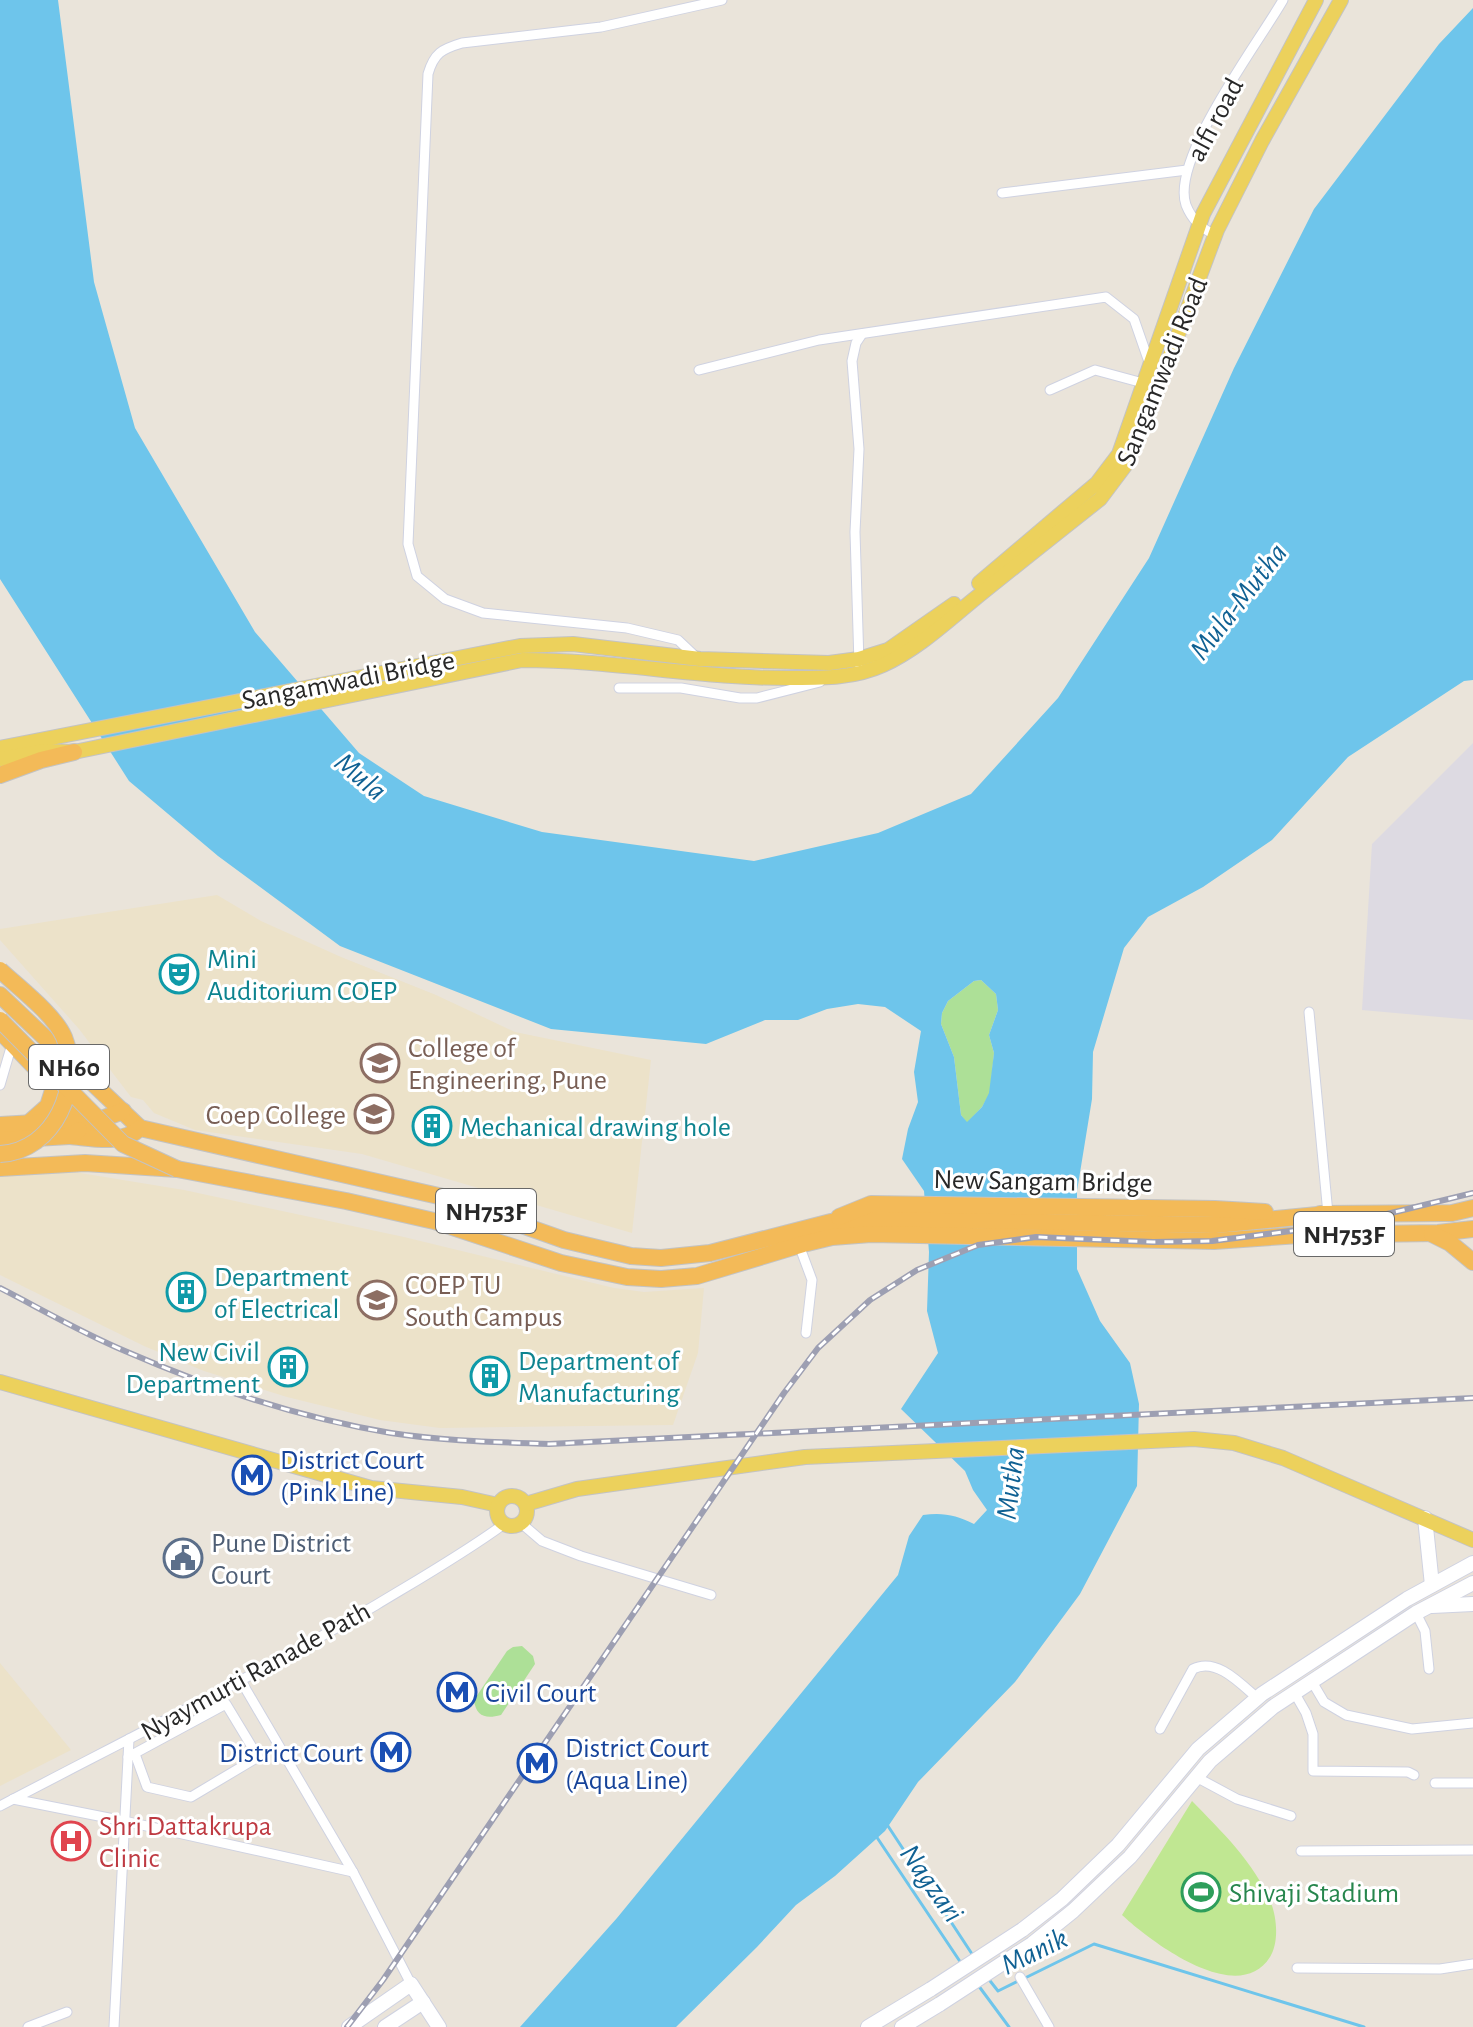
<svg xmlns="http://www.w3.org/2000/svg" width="1473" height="2027" font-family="'Alegreya Sans',sans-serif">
	<rect width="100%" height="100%" fill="#eae4da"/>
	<path fill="#dddae2" d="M1473 743V1020L1362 1010 1372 844Z"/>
	<g fill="#ece2c9">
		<path d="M217 895 261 921 341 957 436 995 515 1032 651 1060 632 1233 362 1154 195 1130 154 1113 143 1100 131 1097 79 1029 0 940V929Z"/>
		<path d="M56 1169 184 1190 404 1237 614 1288 644 1292 704 1288 698 1353 673 1425 440 1428 380 1420 287 1397 204 1371 144 1346 0 1275V1173Z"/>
		<path d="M0 1663 71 1750 0 1786Z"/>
	</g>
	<g fill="#ade097">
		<path d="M981 980 996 994 998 1010 989 1035 994 1053 990 1093 982 1107 967 1123 961 1115 954 1057 941 1024 942 1013 948 1001 974 981Z"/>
		<path d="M522 1646 533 1656 535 1664 501 1715C486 1719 476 1717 474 1700L507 1651 513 1647Z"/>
	</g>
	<path fill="#c0e792" d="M1192 1801C1222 1832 1254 1862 1271 1903 1277 1918 1279 1943 1270 1957 1238 2008 1150 1941 1122 1915Z"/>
	<path fill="#6ec5eb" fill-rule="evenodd" d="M0 0H58L94 282 135 428 255 632 359 753 424 796 542 832 754 861 878 833 971 794 1058 698 1149 558 1234 368 1314 209 1439 44 1473 8V680L1464 681 1348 757 1272 840 1203 887 1148 917 1124 948 1093 1052 1092 1099 1077 1191V1269L1100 1321 1130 1363 1139 1404 1137 1486 1080 1594 1015 1682 918 1782 885 1831 835 1876 796 1905 757 1947 676 2027H520L617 1918 898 1575 909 1536 923 1515C942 1512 957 1515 974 1524L987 1510 973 1490 965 1471 901 1409 938 1353 927 1311 929 1252 924 1191 902 1159 908 1129 918 1102 914 1072 921 1031 885 1007 858 1004 827 1009 798 1020H765L706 1044 551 1029 340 946 218 856 129 781 0 579ZM981 980 996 994 998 1010 989 1035 994 1053 989 1093 982 1107 967 1122 961 1115 954 1057 941 1024 942 1013 948 1001 974 981Z"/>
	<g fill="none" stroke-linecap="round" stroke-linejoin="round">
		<g stroke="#6ec5eb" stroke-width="3">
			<path d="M886 1823 974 1957"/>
			<path d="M876 1836 961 1963"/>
			<path d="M987 1977 998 1991 1018 1981"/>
			<path d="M1025 1978 1094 1944 1364 2027"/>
			<path d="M978 1985 1009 2027"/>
		</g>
		<g stroke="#cfd2e1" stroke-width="11">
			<g id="minor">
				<path d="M1002 193 1187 170"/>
				<path d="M1215 235C1201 228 1192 220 1186 205 1170 159 1259 42 1283 0"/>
				<path d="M699 370 819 340 1106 297 1134 319 1150 365"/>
				<path d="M1050 390 1095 370 1143 383"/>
				<path d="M696 657 678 640 627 628 483 613 445 599 417 576 408 544 428 74C434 53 442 49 462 43L601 27 722 0"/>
				<path d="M859 664 855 532 859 449 852 361 856 343 862 334"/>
				<path d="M619 688H681L740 698H757L820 682"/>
				<path d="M1309 1012 1328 1214"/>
				<path d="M0 1085 12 1044"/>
				<path d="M799 1245 812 1280 806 1333"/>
				<path d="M521 1523 542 1541 581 1556 711 1595"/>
				<path d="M1416 1613 1425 1631 1429 1669"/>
				<path d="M1311 1680 1324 1702 1346 1715 1412 1729 1473 1723"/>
				<path d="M241 1681 353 1872 411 1984"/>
				<path d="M1294 1692 1306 1713 1313 1734V1771L1408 1772 1414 1775"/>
				<path d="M1160 1729 1193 1669C1216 1657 1240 1683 1257 1698"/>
				<path d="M128 1757 226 1704 258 1757 191 1797 147 1787 135 1754"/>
				<path d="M1196 1777 1237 1799 1291 1816"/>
				<path d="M1435 1783H1473"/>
				<path d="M13 1799 124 1821 353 1872"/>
				<path d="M0 1806C126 1740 253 1677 376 1605 419 1579 463 1554 504 1524"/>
				<path d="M1301 1851 1473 1850"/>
				<path d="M1297 1968 1440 1969 1473 1964"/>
				<path d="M1020 1977 1049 2027"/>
				<path d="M28 2027 67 2012"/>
				<path d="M114 2027 129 1739"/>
			</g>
		</g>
		<g stroke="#cfd2e1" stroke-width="16">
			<g id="secondary">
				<path d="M1425 1518 1432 1585"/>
				<path d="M1432 1606 1473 1604"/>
				<path d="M1022 1930 1062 1899 1118 1845 1198 1749 1262 1694 1407 1599 1473 1563"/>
				<path d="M1032 1944 1073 1911 1130 1857 1210 1761 1273 1707 1416 1613 1473 1583"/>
				<path d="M349 2027 411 1984 439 2027"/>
				<path d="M385 2027 423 2002"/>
				<path d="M868 2027 931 1989"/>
				<path d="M902 2027 940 2004"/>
			</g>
		</g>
		<g stroke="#c3c3c3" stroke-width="16">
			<g id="primary">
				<path d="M979 583 1097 483 1119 454 1203 214 1316 0"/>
				<path d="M0 748 520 646 573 644 700 659 829 663 859 659 888 650 954 604"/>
				<path d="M0 759 46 751 74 752 522 660C613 660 703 679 794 678 824 678 855 678 883 665 916 650 944 624 972 601 1014 567 1057 533 1100 499L1127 463 1145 423 1217 230 1262 141 1341 0"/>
				<path d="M0 1382 371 1488 462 1497 498 1505"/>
				<circle cx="512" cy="1511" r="15"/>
				<path d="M526 1504 577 1489 805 1457 1194 1439 1234 1443 1283 1458 1473 1540"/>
			</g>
		</g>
		<g stroke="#c3c3c3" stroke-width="18">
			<g id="trunk">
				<path d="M0 775 41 760 74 752"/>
				<path d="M0 995 140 1128"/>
				<path d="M4 1035 103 1138"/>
				<path d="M30 1122 48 1106 54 1087"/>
				<path d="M0 1125 68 1121 83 1126 123 1111"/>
				<path d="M70 1136C93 1138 123 1145 140 1128L443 1197 564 1240 631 1256 661 1258 710 1253 831 1222 872 1219 1215 1225 1328 1214"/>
				<path d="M0 1140 70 1136 79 1130"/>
				<path d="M0 1168 85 1163 177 1169 346 1201 434 1221 561 1263 627 1277 661 1279 697 1276 803 1244 832 1237 871 1234 1214 1241 1300 1235 1438 1233 1473 1229"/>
				<path d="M1320 1214 1452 1213 1473 1208"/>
				<path d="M839 1217 871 1204 1215 1209 1265 1212"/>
				<path d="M1432 1234 1450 1243 1473 1262"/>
			</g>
		</g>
		<use href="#minor" stroke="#fff" stroke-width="9"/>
		<use href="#secondary" stroke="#fff" stroke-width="14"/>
		<use href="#primary" stroke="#ecd15c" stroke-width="14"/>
		<use href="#trunk" stroke="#f3ba58" stroke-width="16"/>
		<g stroke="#9d9fb2" stroke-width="6">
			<g id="rail">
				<path d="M0 1288C41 1309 82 1333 125 1351 210 1388 300 1418 391 1433 443 1441 496 1442 549 1444L1473 1398"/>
				<path d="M347 2027 383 1980 784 1393 818 1348 870 1300 917 1270 978 1245 1036 1237 1153 1242 1212 1241 1346 1224 1473 1193"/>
			</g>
		</g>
		<use href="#rail" stroke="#fff" stroke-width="3" stroke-dasharray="9" stroke-linecap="butt"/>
		<g stroke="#cfd2e1" stroke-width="16" stroke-linecap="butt">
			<g id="secondary-bridge">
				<path d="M931 1989 1022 1930"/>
				<path d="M940 2004 1032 1944"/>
			</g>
		</g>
		<g stroke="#c3c3c3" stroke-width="18" stroke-linecap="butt">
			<g id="trunk-bridge">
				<path d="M0 970C18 987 54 1014 64 1037 83 1085 55 1151 0 1154"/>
				<path d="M0 1020 123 1144 177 1169"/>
			</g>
		</g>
		<use href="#secondary-bridge" stroke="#fff" stroke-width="14"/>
		<use href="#trunk-bridge" stroke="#f3ba58" stroke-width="16"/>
	</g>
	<defs>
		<g id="theatre-ring" transform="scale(2)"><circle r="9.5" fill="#fff" stroke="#0f9aa8" stroke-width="1.5"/><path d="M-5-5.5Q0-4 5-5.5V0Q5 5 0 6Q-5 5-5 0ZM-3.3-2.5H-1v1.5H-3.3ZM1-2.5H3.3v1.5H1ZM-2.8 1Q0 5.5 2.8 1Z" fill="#0f9aa8"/></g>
		<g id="university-ring" transform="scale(2)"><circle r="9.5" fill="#fff" stroke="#8d6e63" stroke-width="1.5"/><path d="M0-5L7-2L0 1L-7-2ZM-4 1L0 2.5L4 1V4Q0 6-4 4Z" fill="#8d6e63"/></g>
		<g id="building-ring" transform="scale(2)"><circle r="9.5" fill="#fff" stroke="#0f9aa8" stroke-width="1.5"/><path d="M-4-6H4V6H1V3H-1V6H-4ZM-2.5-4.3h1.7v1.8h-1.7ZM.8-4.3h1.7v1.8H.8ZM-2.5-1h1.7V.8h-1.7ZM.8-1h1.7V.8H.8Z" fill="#0f9aa8"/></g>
		<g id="metro-ring" transform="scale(2)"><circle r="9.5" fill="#fff" stroke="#1a4fb4" stroke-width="1.5"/><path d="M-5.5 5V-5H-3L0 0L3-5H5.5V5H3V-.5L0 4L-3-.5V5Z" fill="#1a4fb4"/></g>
		<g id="civic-ring" transform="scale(2)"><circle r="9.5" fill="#fff" stroke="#5c6f8a" stroke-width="1.5"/><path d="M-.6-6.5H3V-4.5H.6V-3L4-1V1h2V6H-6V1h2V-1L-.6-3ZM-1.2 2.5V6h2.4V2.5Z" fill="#5c6f8a"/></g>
		<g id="hospital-ring" transform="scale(2)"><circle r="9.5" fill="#fff" stroke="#e0444e" stroke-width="1.5"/><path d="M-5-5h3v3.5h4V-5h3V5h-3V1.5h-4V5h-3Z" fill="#e0444e"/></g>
		<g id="stadium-ring" transform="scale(2)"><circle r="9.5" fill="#fff" stroke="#2e9e5b" stroke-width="1.5"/><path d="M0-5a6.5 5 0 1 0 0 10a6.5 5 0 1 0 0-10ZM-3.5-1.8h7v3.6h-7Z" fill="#2e9e5b"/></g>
	</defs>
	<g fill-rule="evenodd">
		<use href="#theatre-ring" x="179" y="974"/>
		<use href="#university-ring" x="380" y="1063"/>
		<use href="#university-ring" x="374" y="1114"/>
		<use href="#building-ring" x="432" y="1126"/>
		<use href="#building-ring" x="186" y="1292"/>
		<use href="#university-ring" x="377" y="1300"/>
		<use href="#building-ring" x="288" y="1367"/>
		<use href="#building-ring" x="490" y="1376"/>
		<use href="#metro-ring" x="252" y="1475"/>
		<use href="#civic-ring" x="183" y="1558"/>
		<use href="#metro-ring" x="457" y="1692"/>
		<use href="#metro-ring" x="391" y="1752"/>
		<use href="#metro-ring" x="537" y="1763"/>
		<use href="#hospital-ring" x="71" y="1841"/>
		<use href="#stadium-ring" x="1201" y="1892"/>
	</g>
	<g text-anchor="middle" stroke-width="6" stroke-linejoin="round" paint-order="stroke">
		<g fill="#fff" stroke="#686868" stroke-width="2">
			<rect x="29" y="1045" width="80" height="44" rx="6"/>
			<rect x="436" y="1189" width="100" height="44" rx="6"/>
			<rect x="1294" y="1212" width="100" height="44" rx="6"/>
		</g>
		<g font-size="26" font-weight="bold" fill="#282828">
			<text x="69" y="1076">NH60</text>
			<text x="486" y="1220">NH753F</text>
			<text x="1344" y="1243">NH753F</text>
		</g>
		<g font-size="28" fill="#282828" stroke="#fff">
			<text transform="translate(1214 119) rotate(-62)" y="10">alfi road</text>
			<text transform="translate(1161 371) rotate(-68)" y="10">Sangamwadi Road</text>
			<text transform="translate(348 679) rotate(-11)" y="10">Sangamwadi Bridge</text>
			<text transform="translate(1043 1180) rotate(1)" y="10">New Sangam Bridge</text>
			<text transform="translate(255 1670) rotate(-29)" y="10">Nyaymurti Ranade Path</text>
		</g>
		<g font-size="28" fill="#0d838f" stroke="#fff" text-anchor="start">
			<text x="207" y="968">Mini<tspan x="207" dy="32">Auditorium COEP</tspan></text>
			<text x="460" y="1136">Mechanical drawing hole</text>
			<text x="214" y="1286">Department<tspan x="214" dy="32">of Electrical</tspan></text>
			<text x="260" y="1361" text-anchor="end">New Civil<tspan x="260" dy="32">Department</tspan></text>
			<text x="518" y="1370">Department of<tspan x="518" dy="32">Manufacturing</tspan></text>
		</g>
		<g font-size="28" fill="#785e54" stroke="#fff" text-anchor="start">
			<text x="408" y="1057">College of<tspan x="408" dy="32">Engineering, Pune</tspan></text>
			<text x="346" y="1124" text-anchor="end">Coep College</text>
			<text x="405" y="1294">COEP TU<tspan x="405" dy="32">South Campus</tspan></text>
		</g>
		<g font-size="28" fill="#164399" stroke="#fff" text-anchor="start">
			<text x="280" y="1469">District Court<tspan x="280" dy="32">(Pink Line)</tspan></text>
			<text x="485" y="1702">Civil Court</text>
			<text x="565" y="1757">District Court<tspan x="565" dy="32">(Aqua Line)</tspan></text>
			<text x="363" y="1762" text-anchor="end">District Court</text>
		</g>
		<g font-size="28" fill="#4e5e75" stroke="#fff" text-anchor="start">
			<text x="211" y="1552">Pune District<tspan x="211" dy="32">Court</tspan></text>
		</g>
		<g font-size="28" fill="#be3a42" stroke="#fff" text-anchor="start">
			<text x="99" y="1835">Shri Dattakrupa<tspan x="99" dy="32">Clinic</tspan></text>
		</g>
		<g font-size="28" fill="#27864d" stroke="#fff" text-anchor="start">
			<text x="1229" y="1902">Shivaji Stadium</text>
		</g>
		<g font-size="30" font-style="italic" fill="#106193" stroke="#fff">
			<text transform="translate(1238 601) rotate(-52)" y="10">Mula-Mutha</text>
			<text transform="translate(361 776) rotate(40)" y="10">Mula</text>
			<text transform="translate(1010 1483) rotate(-83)" y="10">Mutha</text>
			<text transform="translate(932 1883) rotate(55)" y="10">Nagzari</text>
			<text transform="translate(1034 1951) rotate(-26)" y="10">Manik</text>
		</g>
	</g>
</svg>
